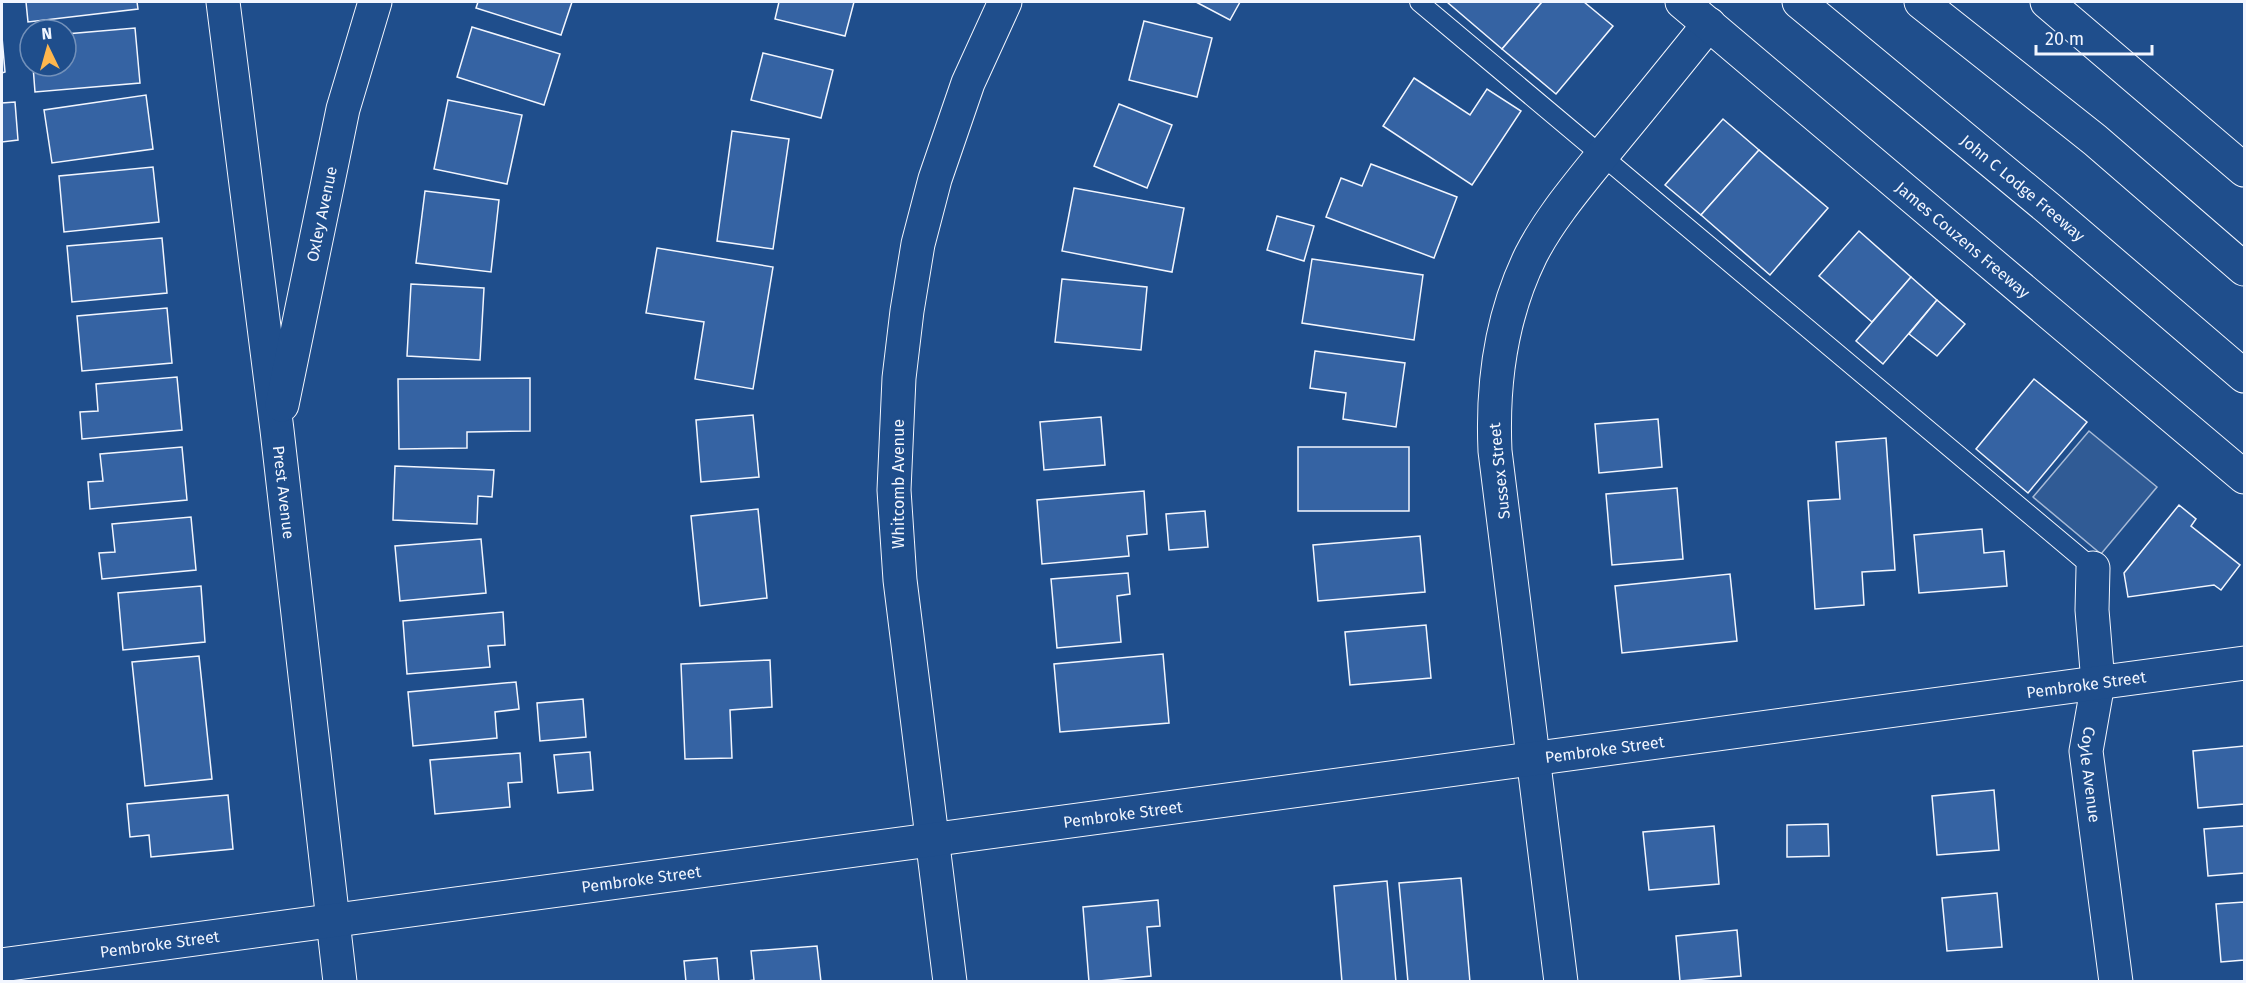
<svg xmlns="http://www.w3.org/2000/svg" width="2246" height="983" font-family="'Fira Sans',sans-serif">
	<rect width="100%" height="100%" fill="#1f4e8c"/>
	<path fill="#305b95" stroke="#a8bbd7" stroke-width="1.5" d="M2089 431 2157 487 2101 554 2033 497Z"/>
	<g fill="#3563a3" stroke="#f2f6ff" stroke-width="1.5">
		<path d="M26 2H137L138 9 28 22Z"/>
		<path d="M478 2H572L561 35 476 8Z"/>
		<path d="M779 2H854L845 36 775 19Z"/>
		<path d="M1196 2H1240L1230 20Z"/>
		<path d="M1447 2H1542L1502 49Z"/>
		<path d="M1542 2H1584L1613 26 1556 94 1502 49Z"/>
		<path d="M1144 21 1212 38 1197 97 1129 80Z"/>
		<path d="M472 27 560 54 544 105 457 77Z"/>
		<path d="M135 28 140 83 35 92 33 66H66V34Z"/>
		<path d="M2 37 5 72 2 73Z"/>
		<path d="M763 53 833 70 821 118 751 100Z"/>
		<path d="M1414 78 1470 115 1487 89 1521 111 1472 185 1383 126Z"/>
		<path d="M146 95 153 149 52 163 44 110Z"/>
		<path d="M448 100 522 115 507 184 434 169Z"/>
		<path d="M15 102 18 140 2 142V103Z"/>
		<path d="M1119 104 1172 125 1147 188 1094 166Z"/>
		<path d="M1723 119 1759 150 1701 215 1665 185Z"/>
		<path d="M732 131 789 139 773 249 717 241Z"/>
		<path d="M1759 150 1828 208 1770 275 1701 215Z"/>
		<path d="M1371 164 1457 197 1434 258 1326 217 1341 178 1362 186Z"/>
		<path d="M153 167 159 222 64 232 59 176Z"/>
		<path d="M1074 188 1184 208 1172 272 1062 251Z"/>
		<path d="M425 191 499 200 491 272 416 263Z"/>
		<path d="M1277 216 1314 226 1304 261 1267 250Z"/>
		<path d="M1859 231 1911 277 1872 322 1819 276Z"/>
		<path d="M162 238 167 293 72 302 67 246Z"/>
		<path d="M657 248 773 267 753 389 695 379 704 322 646 313Z"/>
		<path d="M1312 259 1423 275 1414 340 1302 323Z"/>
		<path d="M1911 277 1937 300 1883 364 1856 341Z"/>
		<path d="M1062 279 1147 287 1141 350 1055 342Z"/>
		<path d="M411 284 484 288 480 360 407 356Z"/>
		<path d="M1937 300 1965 324 1937 356 1909 334Z"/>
		<path d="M167 308 172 363 82 371 77 316Z"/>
		<path d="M1315 351 1405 363 1396 427 1343 419 1346 393 1310 388Z"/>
		<path d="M177 377 182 430 82 439 80 412 98 411 96 384Z"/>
		<path d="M530 378V431L467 432V448L399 449 398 379Z"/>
		<path d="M2034 379 2087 422 2028 493 1976 449Z"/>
		<path d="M753 415 759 477 701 482 696 420Z"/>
		<path d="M1101 417 1105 465 1044 470 1040 422Z"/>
		<path d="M1658 419 1662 467 1599 473 1595 424Z"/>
		<path d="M1886 438 1895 570 1862 572 1864 605 1815 609 1808 501 1840 499 1836 442Z"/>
		<path d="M182 447 187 500 90 509 88 482 103 481 100 454Z"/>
		<rect x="1298" y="447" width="111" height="64"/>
		<path d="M395 466 494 470 492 497 478 496 477 524 393 520Z"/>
		<path d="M1677 488 1683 559 1612 565 1606 494Z"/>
		<path d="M1144 491 1147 534 1127 536 1129 556 1042 564 1037 500Z"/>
		<path d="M2179 505 2196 519 2191 526 2240 565 2221 590 2214 585 2128 597 2124 573Z"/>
		<path d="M758 509 767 598 700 606 691 516Z"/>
		<path d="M1205 511 1208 547 1169 550 1166 514Z"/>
		<path d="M191 517 196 570 102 579 99 553 115 552 112 524Z"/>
		<path d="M1982 529 1984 553 2004 551 2007 586 1919 593 1914 535Z"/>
		<path d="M1420 536 1425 592 1318 601 1313 545Z"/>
		<path d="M481 539 486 593 400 601 395 546Z"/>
		<path d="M1128 573 1130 594 1117 596 1121 642 1057 648 1051 579Z"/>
		<path d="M1730 574 1737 641 1622 653 1615 586Z"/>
		<path d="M201 586 205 642 123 650 118 593Z"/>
		<path d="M503 612 505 645 488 646 490 667 407 674 403 621Z"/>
		<path d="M1426 625 1431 678 1350 685 1345 632Z"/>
		<path d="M1163 654 1169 723 1060 732 1054 664Z"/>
		<path d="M199 656 212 779 145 786 132 662Z"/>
		<path d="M770 660 772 707 730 710 732 758 685 759 681 664Z"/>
		<path d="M516 682 519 709 495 712 497 738 413 746 408 692Z"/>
		<path d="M583 699 586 737 540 741 537 703Z"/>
		<path d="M2244 746V804L2198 808 2193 751Z"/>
		<path d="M590 752 593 790 558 793 554 755Z"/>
		<path d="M520 753 522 782 508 783 510 807 435 814 430 760Z"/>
		<path d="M1994 790 1999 850 1937 855 1932 796Z"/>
		<path d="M228 795 233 849 151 857 149 835 130 837 127 804Z"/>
		<path d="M1828 824 1829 856 1787 857V825Z"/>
		<path d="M1714 826 1719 884 1649 890 1643 832Z"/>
		<path d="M2244 826V873L2208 876 2204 829Z"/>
		<path d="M1461 878 1470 982H1408L1399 883Z"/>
		<path d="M1387 881 1396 982H1342L1334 886Z"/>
		<path d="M1997 893 2002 947 1947 951 1942 898Z"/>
		<path d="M1158 900 1160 926 1147 927 1151 976 1089 982 1083 907Z"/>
		<path d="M2244 902V960L2221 962 2216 904Z"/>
		<path d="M1737 930 1741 976 1680 981 1676 936Z"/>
		<path d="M817 946 821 982H741L754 980 751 951Z"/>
		<path d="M717 958 719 982H686L684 961Z"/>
	</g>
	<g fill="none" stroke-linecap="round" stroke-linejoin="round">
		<g stroke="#f2f6ff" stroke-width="20">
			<path id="lane" d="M1419 2 2093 568"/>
		</g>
		<g stroke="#f2f6ff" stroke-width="35">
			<g id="street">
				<path id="s1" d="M223 2 277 430 340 982"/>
				<path id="s2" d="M282 405 343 109 375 2"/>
				<path id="s3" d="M2093 568 2092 610 2098 683 2086 751 2116 982"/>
				<path d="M950 982 900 580 894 490 899 378 907 311 918 244 935 179 968 83 1005 2"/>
				<path d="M1561 982 1495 451C1492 384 1501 316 1531 255 1551 216 1581 182 1608 148 1642 107 1676 65 1709 24"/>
			</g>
		</g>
		<g stroke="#f2f6ff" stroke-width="35">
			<g id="secondary">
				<path id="s4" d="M1682 2 2244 477"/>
				<path d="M2047 2 2244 170"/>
				<path id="s5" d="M2 965 2244 663"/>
			</g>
		</g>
		<g stroke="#f2f6ff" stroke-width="35">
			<g id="highway">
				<path id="s6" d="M1799 2 2048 208 2244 376"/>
				<path d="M1921 2 2095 140 2244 269"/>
			</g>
		</g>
		<use href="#lane" stroke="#1f4e8c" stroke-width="18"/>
		<use href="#street" stroke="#1f4e8c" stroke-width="33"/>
		<use href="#secondary" stroke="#1f4e8c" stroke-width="33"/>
		<use href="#highway" stroke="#1f4e8c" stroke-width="33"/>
	</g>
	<g text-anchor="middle" stroke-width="4.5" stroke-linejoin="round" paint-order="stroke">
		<g font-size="16" fill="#f2f6ff" stroke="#1f4e8c">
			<text dy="6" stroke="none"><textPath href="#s6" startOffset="291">John C Lodge Freeway</textPath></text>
			<text dy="6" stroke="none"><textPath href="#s2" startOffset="195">Oxley Avenue</textPath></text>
			<text dy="6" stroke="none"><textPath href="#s4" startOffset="368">James Couzens Freeway</textPath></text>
			<text transform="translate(1499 471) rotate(-96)" y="6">Sussex Street</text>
			<text transform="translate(898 484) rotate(-90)" y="6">Whitcomb Avenue</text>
			<text dy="6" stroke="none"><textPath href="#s1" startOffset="494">Prest Avenue</textPath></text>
			<text dy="6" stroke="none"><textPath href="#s5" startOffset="2103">Pembroke Street</textPath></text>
			<text dy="6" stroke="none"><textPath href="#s5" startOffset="1617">Pembroke Street</textPath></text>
			<text dy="6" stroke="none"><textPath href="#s3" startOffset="208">Coyle Avenue</textPath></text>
			<text dy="6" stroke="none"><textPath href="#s5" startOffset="1131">Pembroke Street</textPath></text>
			<text dy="6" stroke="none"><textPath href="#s5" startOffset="645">Pembroke Street</textPath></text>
			<text dy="6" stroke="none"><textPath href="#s5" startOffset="159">Pembroke Street</textPath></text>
		</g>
	</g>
	<rect width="2246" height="983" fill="none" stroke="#f2f6ff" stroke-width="6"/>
	<g transform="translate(48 48) rotate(355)"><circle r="28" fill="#1f4e8c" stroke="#7391ba" stroke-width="1.5"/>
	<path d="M0-4.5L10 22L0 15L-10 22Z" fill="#ffb74d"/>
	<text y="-9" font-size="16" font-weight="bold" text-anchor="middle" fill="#f2f6ff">N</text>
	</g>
	<path d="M2036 45v9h116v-9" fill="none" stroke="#f2f6ff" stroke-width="3"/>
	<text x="2045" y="45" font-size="18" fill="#f2f6ff" stroke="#1f4e8c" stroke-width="4.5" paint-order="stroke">20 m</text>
</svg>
